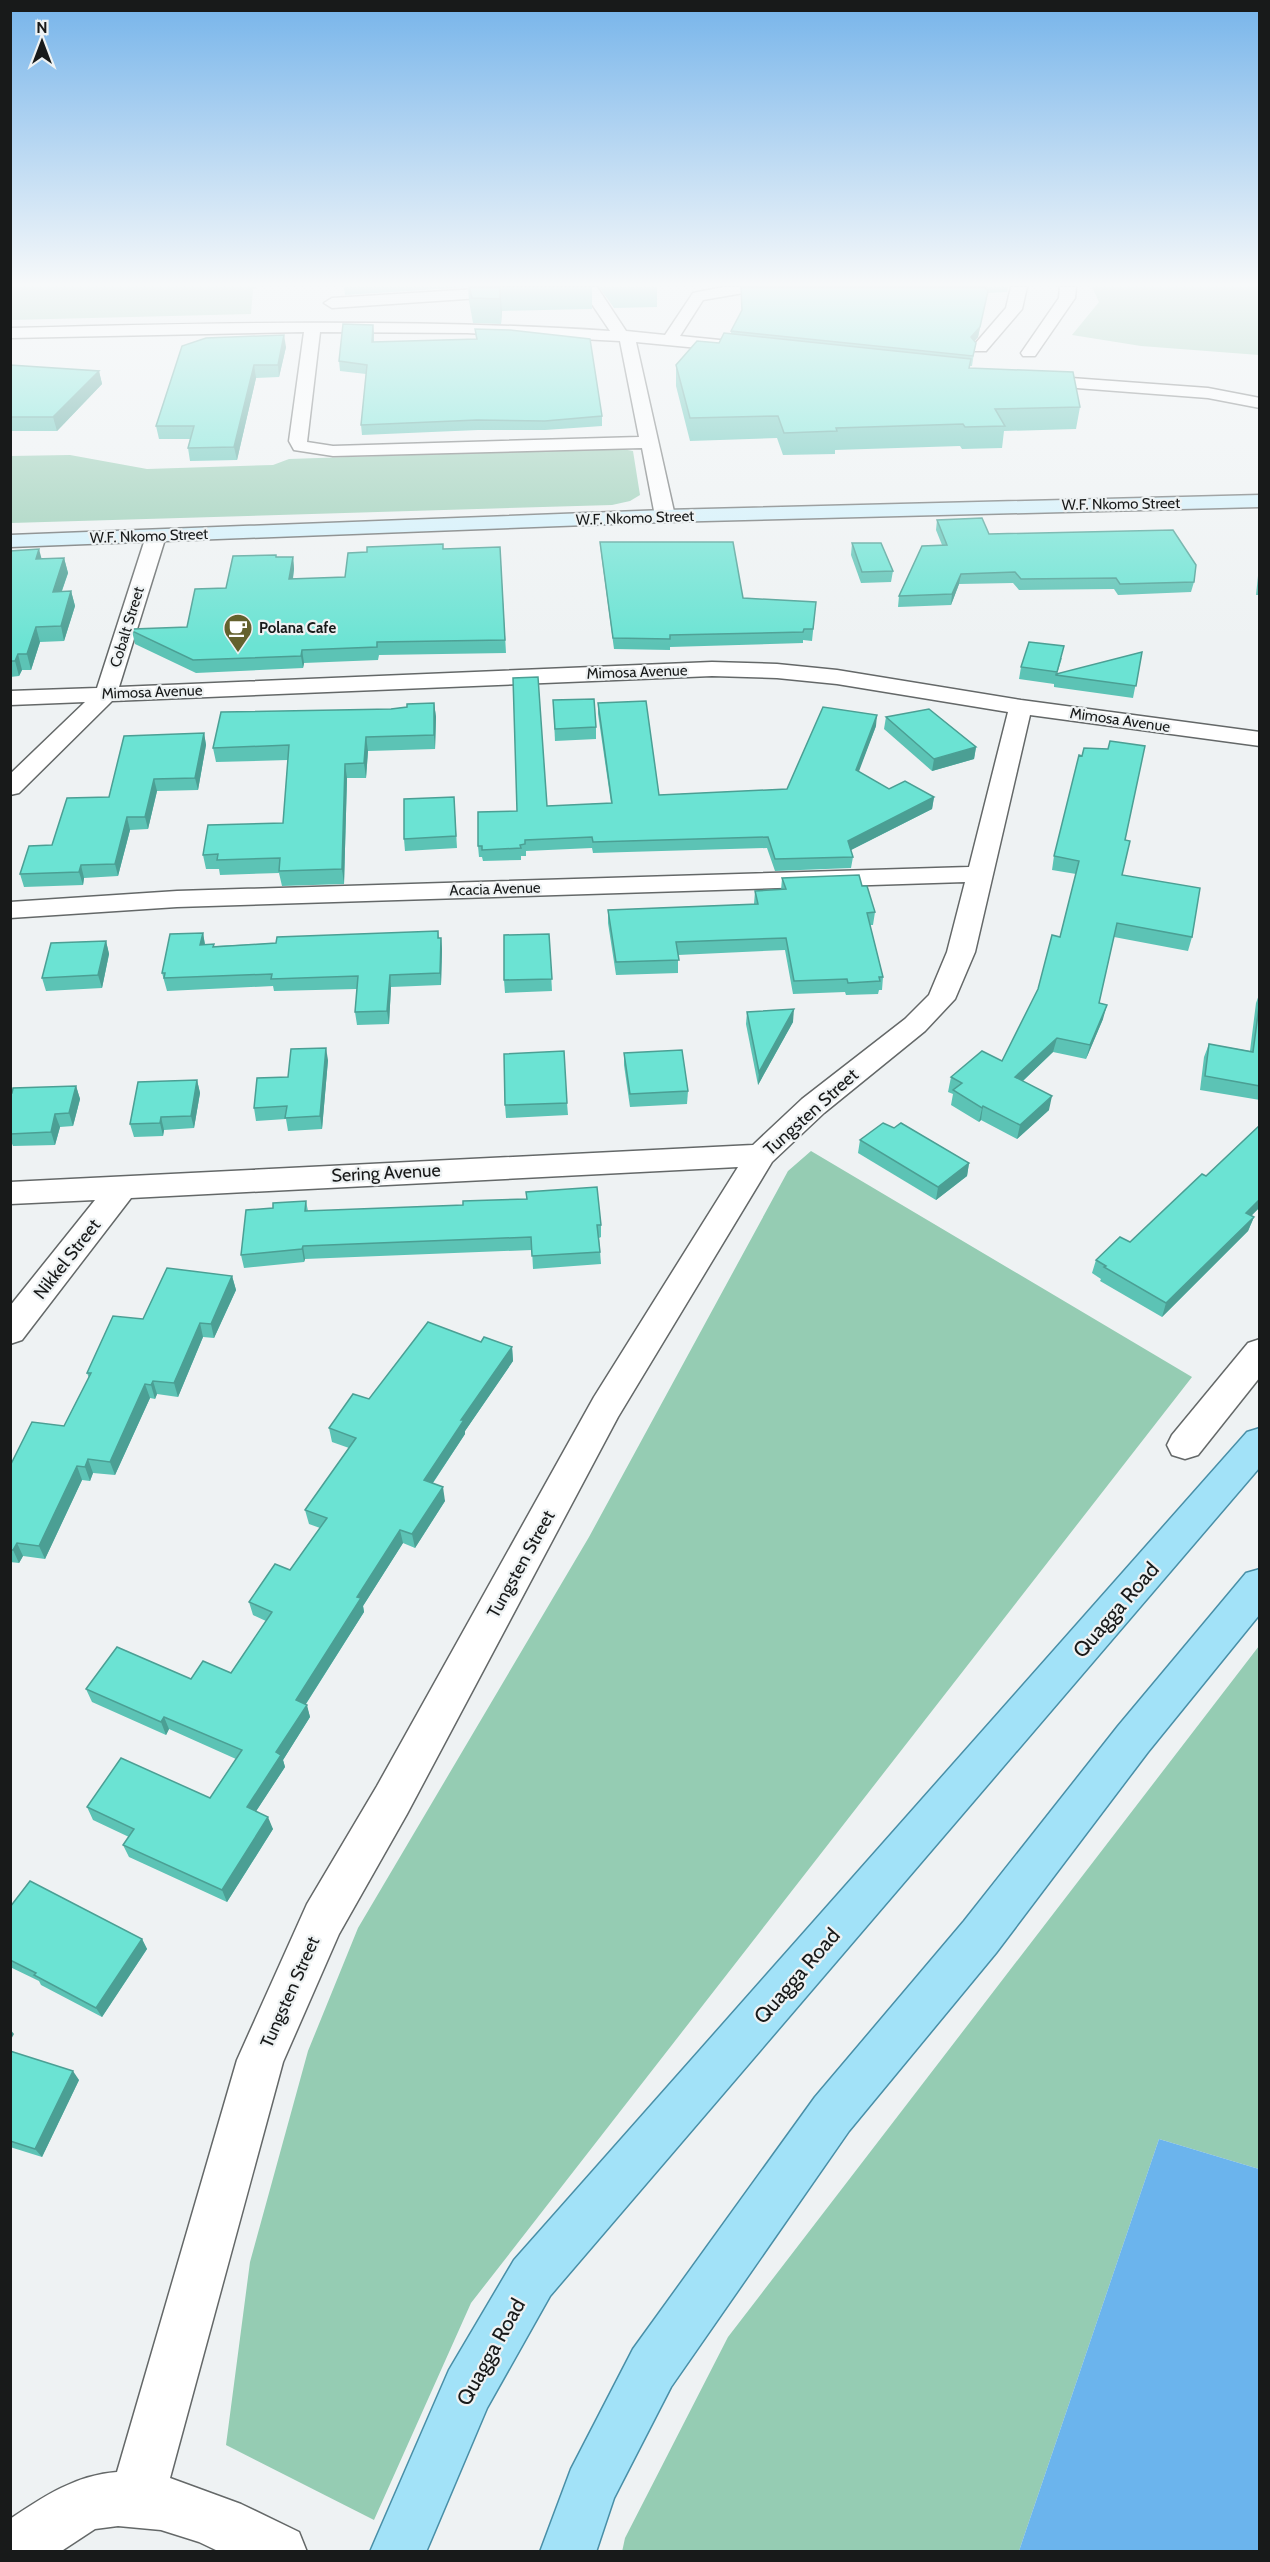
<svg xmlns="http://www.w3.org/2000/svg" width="1270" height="2562" font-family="Cabin,sans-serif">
	<rect width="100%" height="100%" fill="#eef2f3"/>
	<g fill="#95ccb3">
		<path d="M11 287H258L253 289 251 314 11 320Z"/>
		<path d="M1092 287H1259V355L1141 346 1072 335 1099 302Z"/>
		<path d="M617 448 633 451 640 495 630 501 612 505 11 523 10 456 70 455 147 469 273 465 289 459Z"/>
		<path d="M811 1151 1192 1377 471 2303 374 2520 226 2445 250 2262 308 2051 358 1928 589 1537 788 1171Z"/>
		<path d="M1259 1646V2169L1159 2139 1019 2551 622 2552 625 2538 728 2337Z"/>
	</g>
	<path fill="#6bb4ed" d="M1159 2139 1259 2169V2551H1019Z"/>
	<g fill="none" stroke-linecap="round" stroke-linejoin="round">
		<g stroke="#646868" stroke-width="3">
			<g id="minor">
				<path d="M511 287H597L626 331 665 335 693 293 723 287H757L749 292 703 300 680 336 740 342 746 344 748 347 746 350 740 352 636 342 675 516 672 520H658L655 516 642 448 333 456 294 450 289 441 304 332 10 338V328C211 323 410 318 610 331L583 291 332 308 324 303 332 298ZM320 332 467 333 620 341 639 437 333 446 307 442Z"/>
				<path d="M1011 287H1027L1022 309 986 351H974L972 348 974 345 1006 308Z"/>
				<path d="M1060 287H1076L1075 298 1035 356H1023L1021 353 1059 298Z"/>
				<path d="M1030 375 1208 388 1260 398V408L1208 398 1024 384 1022 380 1024 376Z"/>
				<path d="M156 530 163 532 166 536 119 687 712 662 777 664 837 670 1021 700 1260 732V746L1030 715 975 952 955 999 925 1031 824 1113 772 1162 618 1417 407 1814 339 1934 283 2062 170 2478 241 2504 299 2532 307 2552H220L199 2542 161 2530 118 2526 95 2529 60 2552H10V2519C44 2496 76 2475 117 2472L237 2060 307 1904 377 1786 594 1397 738 1167 131 1198 22 1340 10 1344V1306L95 1200 10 1204V1182L753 1145 802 1099 905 1019 929 995 947 952 965 882 177 907 10 918V902L177 891 969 867 1008 712 837 684 777 678 712 676 112 701 19 793 10 795V774L85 702 10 705V691L97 688 146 536 149 532Z"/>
				<path d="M1260 1339V1377L1198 1455 1185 1459 1172 1455 1167 1445 1172 1435 1248 1343Z"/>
			</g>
		</g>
		<g stroke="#646868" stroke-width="3">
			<path id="secondary" d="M1260 495V507L665 522 10 547V535L665 510Z"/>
		</g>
		<g stroke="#498fa7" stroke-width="3">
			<g id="primary">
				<path d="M1260 1428V1467L550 2296 487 2408 426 2552H370L449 2370 514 2260 1247 1432Z"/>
				<path d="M1260 1569V1614L1148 1752 996 1953 849 2131 671 2387 614 2498 596 2552H540L571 2469 633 2349 815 2097 964 1921 1118 1726 1246 1573Z"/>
			</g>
		</g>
		<use href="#minor" fill="#fff" fill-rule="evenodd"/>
		<use href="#secondary" fill="#d0f0fb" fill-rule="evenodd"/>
		<use href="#primary" fill="#a2e2f8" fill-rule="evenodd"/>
	</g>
	<g fill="#5cc3b5">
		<path d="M344 287H592V309L502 311 501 324 473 323 469 301 468 287 345 295Z"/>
		<path d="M599 287H657V307L614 308Z"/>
		<path d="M741 287H1008L1007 292 987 293 978 337 974 341 976 343 974 353 972 366H970V368L1080 407 1076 429 1004 431 1002 448 962 449 960 446 835 450V454L783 455 777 438 690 441 676 386V365L719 343 731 334V331L742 311Z"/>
		<path d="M373 325 374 342 476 339 475 329 602 416V426L545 430H478L362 435 361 425 366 374 340 371 339 361Z"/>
		<path d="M182 346 286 347 279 377 256 378 237 460 190 461 188 448 190 439H159L156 426Z"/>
		<path d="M10 365 99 371 102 384 57 431H10Z"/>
		<path d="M937 520 989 534 1194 582 1191 592 1118 595 1114 589 1019 590 1013 583 959 584 951 605 898 607 899 596 942 545 936 530Z"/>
		<path d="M600 542 743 598 816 602 812 641 803 640V643L670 647V650L614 649 601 553Z"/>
		<path d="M852 543 893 571 891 582 861 583 851 555Z"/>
		<path d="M500 547 506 653 379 655 378 660 304 663 303 668 196 673 135 644 132 631 187 627 226 588 277 557H293L294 569 293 579 345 577 443 549Z"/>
		<path d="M10 551 42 559 64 558 68 573 62 591H71L75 606 64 641 40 642 31 670H22L19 676 10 677Z"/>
		<path d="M1260 557V595H1256Z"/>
		<path d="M1260 600V613H1258Z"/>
		<path d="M1142 652 1133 698 1054 687V684L1019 679 1021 667 1062 658 1057 674Z"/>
		<path d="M553 700 596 727V739L555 741Z"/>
		<path d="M434 703 436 717 435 749 368 751 366 778H347L344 884 282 886 279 873 220 875 219 869H206L203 855 283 823 288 760 216 762 213 748 391 709Z"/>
		<path d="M598 703 659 795 787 789 876 726 858 772 889 789 934 797 932 809 851 850 853 857 851 868 775 871 767 848 593 853 592 848 526 851V856H521V860L483 861 482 857H479L478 846 517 811 547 806 611 803 598 714Z"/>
		<path d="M886 717 976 747 974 759 932 771 884 729Z"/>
		<path d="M204 733 206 745 198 790 157 791 148 829 130 830 118 876 84 878 83 885 24 887 20 874 52 845 109 797Z"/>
		<path d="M454 797 457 848 405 851 404 839Z"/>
		<path d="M1125 840 1122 875 1192 937 1188 951 1114 937 1099 1003 1103 1019 1086 1059 1053 1052 1023 1081 1049 1110 1017 1139 981 1120 979 1122 951 1105 953 1094 948 1092 951 1077 1002 1061 1038 989 1060 937 1076 874 1052 870 1054 856Z"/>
		<path d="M782 878 862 886 875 912 873 925H870L883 977 882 990H879L878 994 846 995 845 992 793 994 785 950 678 955V973L616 975 608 923V910L754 904 755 891 781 890Z"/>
		<path d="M438 931 439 938H441L442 950 441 985 391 987 389 1024 357 1025 355 1012 357 989 274 991 273 986 167 991 162 973 203 933 205 945 214 946 276 943Z"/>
		<path d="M549 934 552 991 505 993 504 980Z"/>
		<path d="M106 941 109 954 102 988 46 991 42 978Z"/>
		<path d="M1260 992V1100L1200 1090 1204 1057 1209 1044 1250 1051 1256 1003Z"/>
		<path d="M747 1012 793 1022 758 1085 746 1024Z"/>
		<path d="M624 1053 688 1091 687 1104 630 1107 624 1065Z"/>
		<path d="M328 1060 322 1129 288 1131 286 1119 256 1121 254 1108 288 1077Z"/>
		<path d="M197 1080 200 1093 194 1128 164 1130 163 1136 134 1137 130 1124Z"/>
		<path d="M76 1086 80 1099 73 1126 60 1127 55 1145 13 1146 10 1139V1093Z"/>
		<path d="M567 1103 568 1115 506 1118 505 1105Z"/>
		<path d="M1260 1125V1207L1251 1216 1254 1217 1248 1231 1162 1317 1100 1281 1101 1279 1092 1273 1096 1260 1130 1242 1206 1176Z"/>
		<path d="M894 1128 969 1163 967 1176 936 1200 858 1153 860 1140Z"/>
		<path d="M306 1201 308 1211 601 1225V1237L599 1238 601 1264 533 1269 532 1250 305 1259 304 1262 244 1268 241 1255 273 1208Z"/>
		<path d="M232 1276 236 1290 214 1338 203 1337 178 1397 157 1394 155 1399 150 1398 115 1475 93 1473 90 1481 82 1480 45 1559 23 1556 19 1563 10 1562V1466L64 1426 89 1378 87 1373 143 1319Z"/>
		<path d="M481 1342 512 1347 513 1361 465 1431V1434L433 1483 445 1501 415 1548 403 1543 363 1606 364 1612 306 1704 310 1717 283 1760 285 1767 256 1811 273 1829 227 1902 129 1857 123 1845 129 1837 93 1820 87 1807 210 1798 236 1759 169 1729 166 1735 92 1702 86 1689 191 1679 231 1673 266 1621 253 1615 249 1602 290 1570 320 1528 309 1524 305 1510 349 1448 332 1442 329 1428 369 1399Z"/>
		<path d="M10 1907 142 1939 147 1949 102 2017 41 1985 39 1981 10 1967Z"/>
		<path d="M10 2051 79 2080 42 2157 10 2147Z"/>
	</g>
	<g fill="#4b9f94">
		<path d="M500 287 502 311 501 324 500 299Z"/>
		<path d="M988 291 978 337 970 347 971 337Z"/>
		<path d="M373 325 374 334 373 352 372 342Z"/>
		<path d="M284 335 286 347 279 377 278 365Z"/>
		<path d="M254 365 256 378 237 460 234 447Z"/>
		<path d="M99 371 102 384 57 431 53 417Z"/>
		<path d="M39 549 43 564 36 559Z"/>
		<path d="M293 557 294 569 291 591 289 579Z"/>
		<path d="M64 558 68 573 56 607 53 592Z"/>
		<path d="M961 574 959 584 951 605 952 594Z"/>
		<path d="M71 591 75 606 64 641 61 626Z"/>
		<path d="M36 627 40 642 31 670 27 654Z"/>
		<path d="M302 650 304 663 303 668 301 656Z"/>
		<path d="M18 654 22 670 19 676 15 661Z"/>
		<path d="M434 703 436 717 435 749 434 735Z"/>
		<path d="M877 715 876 726 855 782 856 770Z"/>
		<path d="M204 733 206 745 198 790 195 778Z"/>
		<path d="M366 737 368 751 366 778 364 763Z"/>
		<path d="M976 747 974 759 932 771 934 759Z"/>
		<path d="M345 764 347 778 344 884 342 869Z"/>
		<path d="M154 779 157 791 148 829 145 817Z"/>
		<path d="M934 797 932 809 847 852 848 841Z"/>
		<path d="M127 817 130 830 118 876 115 864Z"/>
		<path d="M81 865 84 878 83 885 79 872Z"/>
		<path d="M203 933 205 945H200Z"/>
		<path d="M441 938 442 950 441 985 440 973Z"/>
		<path d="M106 941 109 954 102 988 98 975Z"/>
		<path d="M390 975 391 987 389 1024 387 1011Z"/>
		<path d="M1107 1005 1103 1019 1086 1059 1090 1045Z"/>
		<path d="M794 1009 793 1022 758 1085 759 1072Z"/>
		<path d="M1057 1038 1053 1052 1012 1091 1015 1077Z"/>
		<path d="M326 1048 328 1060 322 1129 320 1116Z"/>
		<path d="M197 1080 200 1093 194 1128 191 1116Z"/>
		<path d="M76 1086 80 1099 73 1126 69 1113Z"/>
		<path d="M1052 1096 1049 1110 1017 1139 1020 1125Z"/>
		<path d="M983 1106 981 1120 979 1122 982 1108Z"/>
		<path d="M55 1114 60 1127 55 1145 51 1132Z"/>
		<path d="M161 1117 164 1130 163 1136 160 1123Z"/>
		<path d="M969 1163 967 1176 936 1200 938 1187Z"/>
		<path d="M1260 1199V1207L1241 1226 1246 1213Z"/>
		<path d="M1254 1217 1248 1231 1162 1317 1166 1303Z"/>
		<path d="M303 1246 305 1259 304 1262 302 1249Z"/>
		<path d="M232 1276 236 1290 214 1338 211 1324Z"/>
		<path d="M200 1323 203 1337 178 1397 174 1383Z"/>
		<path d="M512 1347 513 1361 465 1431V1434L426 1493 424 1480 461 1420Z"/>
		<path d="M153 1381 157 1394 155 1399 151 1385Z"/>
		<path d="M145 1384 150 1398 115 1475 110 1462Z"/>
		<path d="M88 1459 93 1473 90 1481 85 1467Z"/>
		<path d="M77 1466 82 1480 45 1559 39 1546Z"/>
		<path d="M443 1487 445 1501 415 1548 412 1534Z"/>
		<path d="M400 1530 403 1543 363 1606 364 1612 300 1713 296 1700 357 1597Z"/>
		<path d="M17 1543 23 1556 19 1563 13 1550Z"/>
		<path d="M307 1705 310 1717 283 1760 285 1767 251 1819 247 1807 276 1752Z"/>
		<path d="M164 1717 169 1729 166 1735 161 1722Z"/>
		<path d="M268 1817 273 1829 227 1902 222 1890Z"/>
		<path d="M142 1939 147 1949 102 2017 96 2008Z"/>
		<path d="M10 2029 14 2034 10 2041Z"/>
		<path d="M73 2071 79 2080 42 2157 35 2149Z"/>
	</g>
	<g fill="#6be3d3" stroke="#4b9f94" stroke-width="1.5">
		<path d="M469 287H500V299L472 298Z"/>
		<path d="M741 287H984L988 291 980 327 971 337 976 343 973 356 731 331 742 310Z"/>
		<path d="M343 324 373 325 372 342 477 339 475 329 510 330 590 339 602 416 545 421 477 420 361 425 367 365 339 361Z"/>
		<path d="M724 333 971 359 969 368 1073 372 1080 407 995 409 1005 426 965 427 963 424 836 428 837 431 784 433 778 416 690 418 676 365 697 341 719 343Z"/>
		<path d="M284 335 278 365H254L234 447 188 448 194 426H156L182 346 206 338Z"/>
		<path d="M10 365 99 371 53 417H10Z"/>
		<path d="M982 518 989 534 1173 530 1196 565 1194 582 1120 584 1116 578 1021 579 1015 572 961 574 952 594 899 596 922 546 947 545 937 520Z"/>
		<path d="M600 542H733L743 598 816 602 813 629H804L803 632 670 635V639L613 638Z"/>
		<path d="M852 543H881L893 571 862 572Z"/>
		<path d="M443 544V549L500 547 505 640 377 642V647L302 650 301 656 193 660 132 631 133 629 187 627 195 589 226 588 233 556 276 555V557H293L289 579 345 577 348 553 367 552V547Z"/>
		<path d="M39 549 36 559 64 558 53 592 71 591 61 626 36 627 27 654H18L15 661H10V551Z"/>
		<path d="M1029 642 1064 646 1057 672 1021 667Z"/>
		<path d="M1142 652 1136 686 1056 675V674Z"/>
		<path d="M538 677 547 806 612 803 598 703 646 701 659 795 787 789 823 707 877 715 856 770 889 789 905 781 934 797 848 841 853 857 775 859 768 837 593 842 592 837 525 840V844L520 845 521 848 482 850V846H478V812L517 811 513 678Z"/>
		<path d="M594 699 596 727 555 729 553 700Z"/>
		<path d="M434 703V735L366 737 364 763 345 764 342 869 279 871 280 858 217 860 218 854 203 855 208 825 283 823 289 745 213 748 221 712 391 709 407 707V704Z"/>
		<path d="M929 709 976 747 934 759 886 717Z"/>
		<path d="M204 733 195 778 154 779 145 817H127L115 864 81 865 79 872 20 874 29 846 52 845 67 798 109 797 124 736Z"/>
		<path d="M1110 741 1145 746 1125 840 1130 841 1122 875 1200 888 1192 937 1117 923 1099 1003 1107 1005 1090 1045 1057 1038 1015 1077 1052 1096 1020 1125 983 1106 982 1108 953 1090 962 1083 951 1077 982 1051 1002 1061 1038 989 1052 935 1060 937 1079 861 1054 856 1079 755 1082 756 1084 748 1108 749Z"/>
		<path d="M454 797 456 836 404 839V799Z"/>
		<path d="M859 875 862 886H867L875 912 867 913 883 977H879L880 981 848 983 847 979 794 981 786 938 676 942 679 960 616 962 608 910 758 904 755 891 786 889 782 878Z"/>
		<path d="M438 931V938H441L440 973 390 975 387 1011 355 1012 358 976 271 979 272 974 164 978 165 973H162L170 934 203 933 200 945 214 944 213 947 276 943 277 937Z"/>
		<path d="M549 934 552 979 504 980V935Z"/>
		<path d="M106 941 98 975 42 978 51 943Z"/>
		<path d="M1260 999V1086L1205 1076 1209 1044 1253 1052Z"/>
		<path d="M794 1009 759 1072 747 1012Z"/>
		<path d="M326 1048 320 1116 285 1118 287 1106 254 1108 257 1078 288 1077 291 1049Z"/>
		<path d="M682 1050 688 1091 630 1094 624 1053Z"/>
		<path d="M564 1051 567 1103 505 1105 504 1054Z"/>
		<path d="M197 1080 191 1116 161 1117 160 1123 130 1124 138 1082Z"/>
		<path d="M76 1086 69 1113 55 1114 51 1132 10 1134 11 1123H10V1093H12L13 1088Z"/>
		<path d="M883 1123 894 1128 901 1123 969 1163 938 1187 860 1140Z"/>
		<path d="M1260 1125V1199L1246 1213 1254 1217 1166 1303 1104 1267 1106 1266 1096 1260 1120 1237 1130 1242 1202 1174 1206 1176Z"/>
		<path d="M597 1187 601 1225H597L600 1252 532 1256 531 1237 303 1246 302 1249 241 1255 246 1210 273 1208V1203L306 1201 305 1211 463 1205V1201L527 1199 526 1192Z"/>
		<path d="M167 1268 232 1276 211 1324 200 1323 174 1383 153 1381 151 1385 145 1384 110 1462 88 1459 85 1467 77 1466 39 1546 17 1543 13 1550H10V1466L32 1422 64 1426 91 1373H87L113 1316 143 1319Z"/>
		<path d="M428 1322 481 1342 484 1337 512 1347 461 1420H464L424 1480 443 1487 412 1534 400 1530 357 1597 361 1598 296 1700 307 1705 276 1752 281 1755 247 1807 268 1817 222 1890 123 1845 134 1829 87 1807 121 1758 210 1798 242 1750 164 1717 161 1722 86 1689 117 1647 191 1679 203 1661 231 1673 272 1612 249 1602 275 1564 290 1570 327 1518 305 1510 356 1438 329 1428 353 1394 369 1399Z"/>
		<path d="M30 1881 142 1939 96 2008 34 1975 36 1973 10 1960V1907Z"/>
		<path d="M10 2051 73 2071 35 2149 10 2141Z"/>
	</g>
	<linearGradient id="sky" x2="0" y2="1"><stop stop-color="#76b4ea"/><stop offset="0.44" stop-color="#f7f9fa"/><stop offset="1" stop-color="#f7f9fa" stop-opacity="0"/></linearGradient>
	<rect width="1270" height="646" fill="url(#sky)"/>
	<defs>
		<g id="cafe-pin" transform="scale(1.5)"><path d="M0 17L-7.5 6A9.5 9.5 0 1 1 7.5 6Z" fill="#64612d" stroke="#eef2f3"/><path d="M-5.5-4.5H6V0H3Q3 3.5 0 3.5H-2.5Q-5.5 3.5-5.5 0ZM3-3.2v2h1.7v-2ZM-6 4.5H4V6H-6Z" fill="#fff"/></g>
	</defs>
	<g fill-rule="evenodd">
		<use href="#cafe-pin" x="238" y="628"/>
	</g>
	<g text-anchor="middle" stroke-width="4.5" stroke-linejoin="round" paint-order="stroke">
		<g font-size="15" fill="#181a1a" stroke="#eef2f3">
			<text transform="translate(1121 504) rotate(-1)" y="5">W.F. Nkomo Street</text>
			<text transform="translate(635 518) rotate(-2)" y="5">W.F. Nkomo Street</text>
			<text transform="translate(149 536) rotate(-2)" y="5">W.F. Nkomo Street</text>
			<text transform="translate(127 627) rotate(-73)" y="5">Cobalt Street</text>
			<text transform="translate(637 672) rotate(-2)" y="5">Mimosa Avenue</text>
			<text transform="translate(152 692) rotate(-2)" y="5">Mimosa Avenue</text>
			<text transform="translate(1120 720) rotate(8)" y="5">Mimosa Avenue</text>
			<text transform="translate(495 889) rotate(-2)" y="5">Acacia Avenue</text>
		</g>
		<g font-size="15" font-weight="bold" fill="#181a1a" stroke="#eef2f3" text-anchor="start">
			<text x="259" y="633">Polana Cafe</text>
		</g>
		<g font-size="18" fill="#181a1a" stroke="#eef2f3">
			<text transform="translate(811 1112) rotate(-42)" y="6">Tungsten Street</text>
			<text transform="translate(386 1173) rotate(-3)" y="6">Sering Avenue</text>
			<text transform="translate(67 1259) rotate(-52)" y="6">Nikkel Street</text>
			<text transform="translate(521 1564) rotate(-61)" y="6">Tungsten Street</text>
			<text transform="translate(290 1992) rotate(-66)" y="6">Tungsten Street</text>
		</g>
		<g font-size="21" fill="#181a1a" stroke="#eef2f3">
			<text transform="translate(1116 1610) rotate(-49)" y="7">Quagga Road</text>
			<text transform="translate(797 1976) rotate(-49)" y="7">Quagga Road</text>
			<text transform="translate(491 2352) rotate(-61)" y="7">Quagga Road</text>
		</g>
	</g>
	<rect width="1270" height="2562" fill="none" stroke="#181a1a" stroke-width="24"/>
	<g transform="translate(42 42)" stroke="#eef2f3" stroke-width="4.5" paint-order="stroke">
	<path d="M0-4.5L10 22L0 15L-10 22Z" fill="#181a1a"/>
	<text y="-9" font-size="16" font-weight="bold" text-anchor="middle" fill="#181a1a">N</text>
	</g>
</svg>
